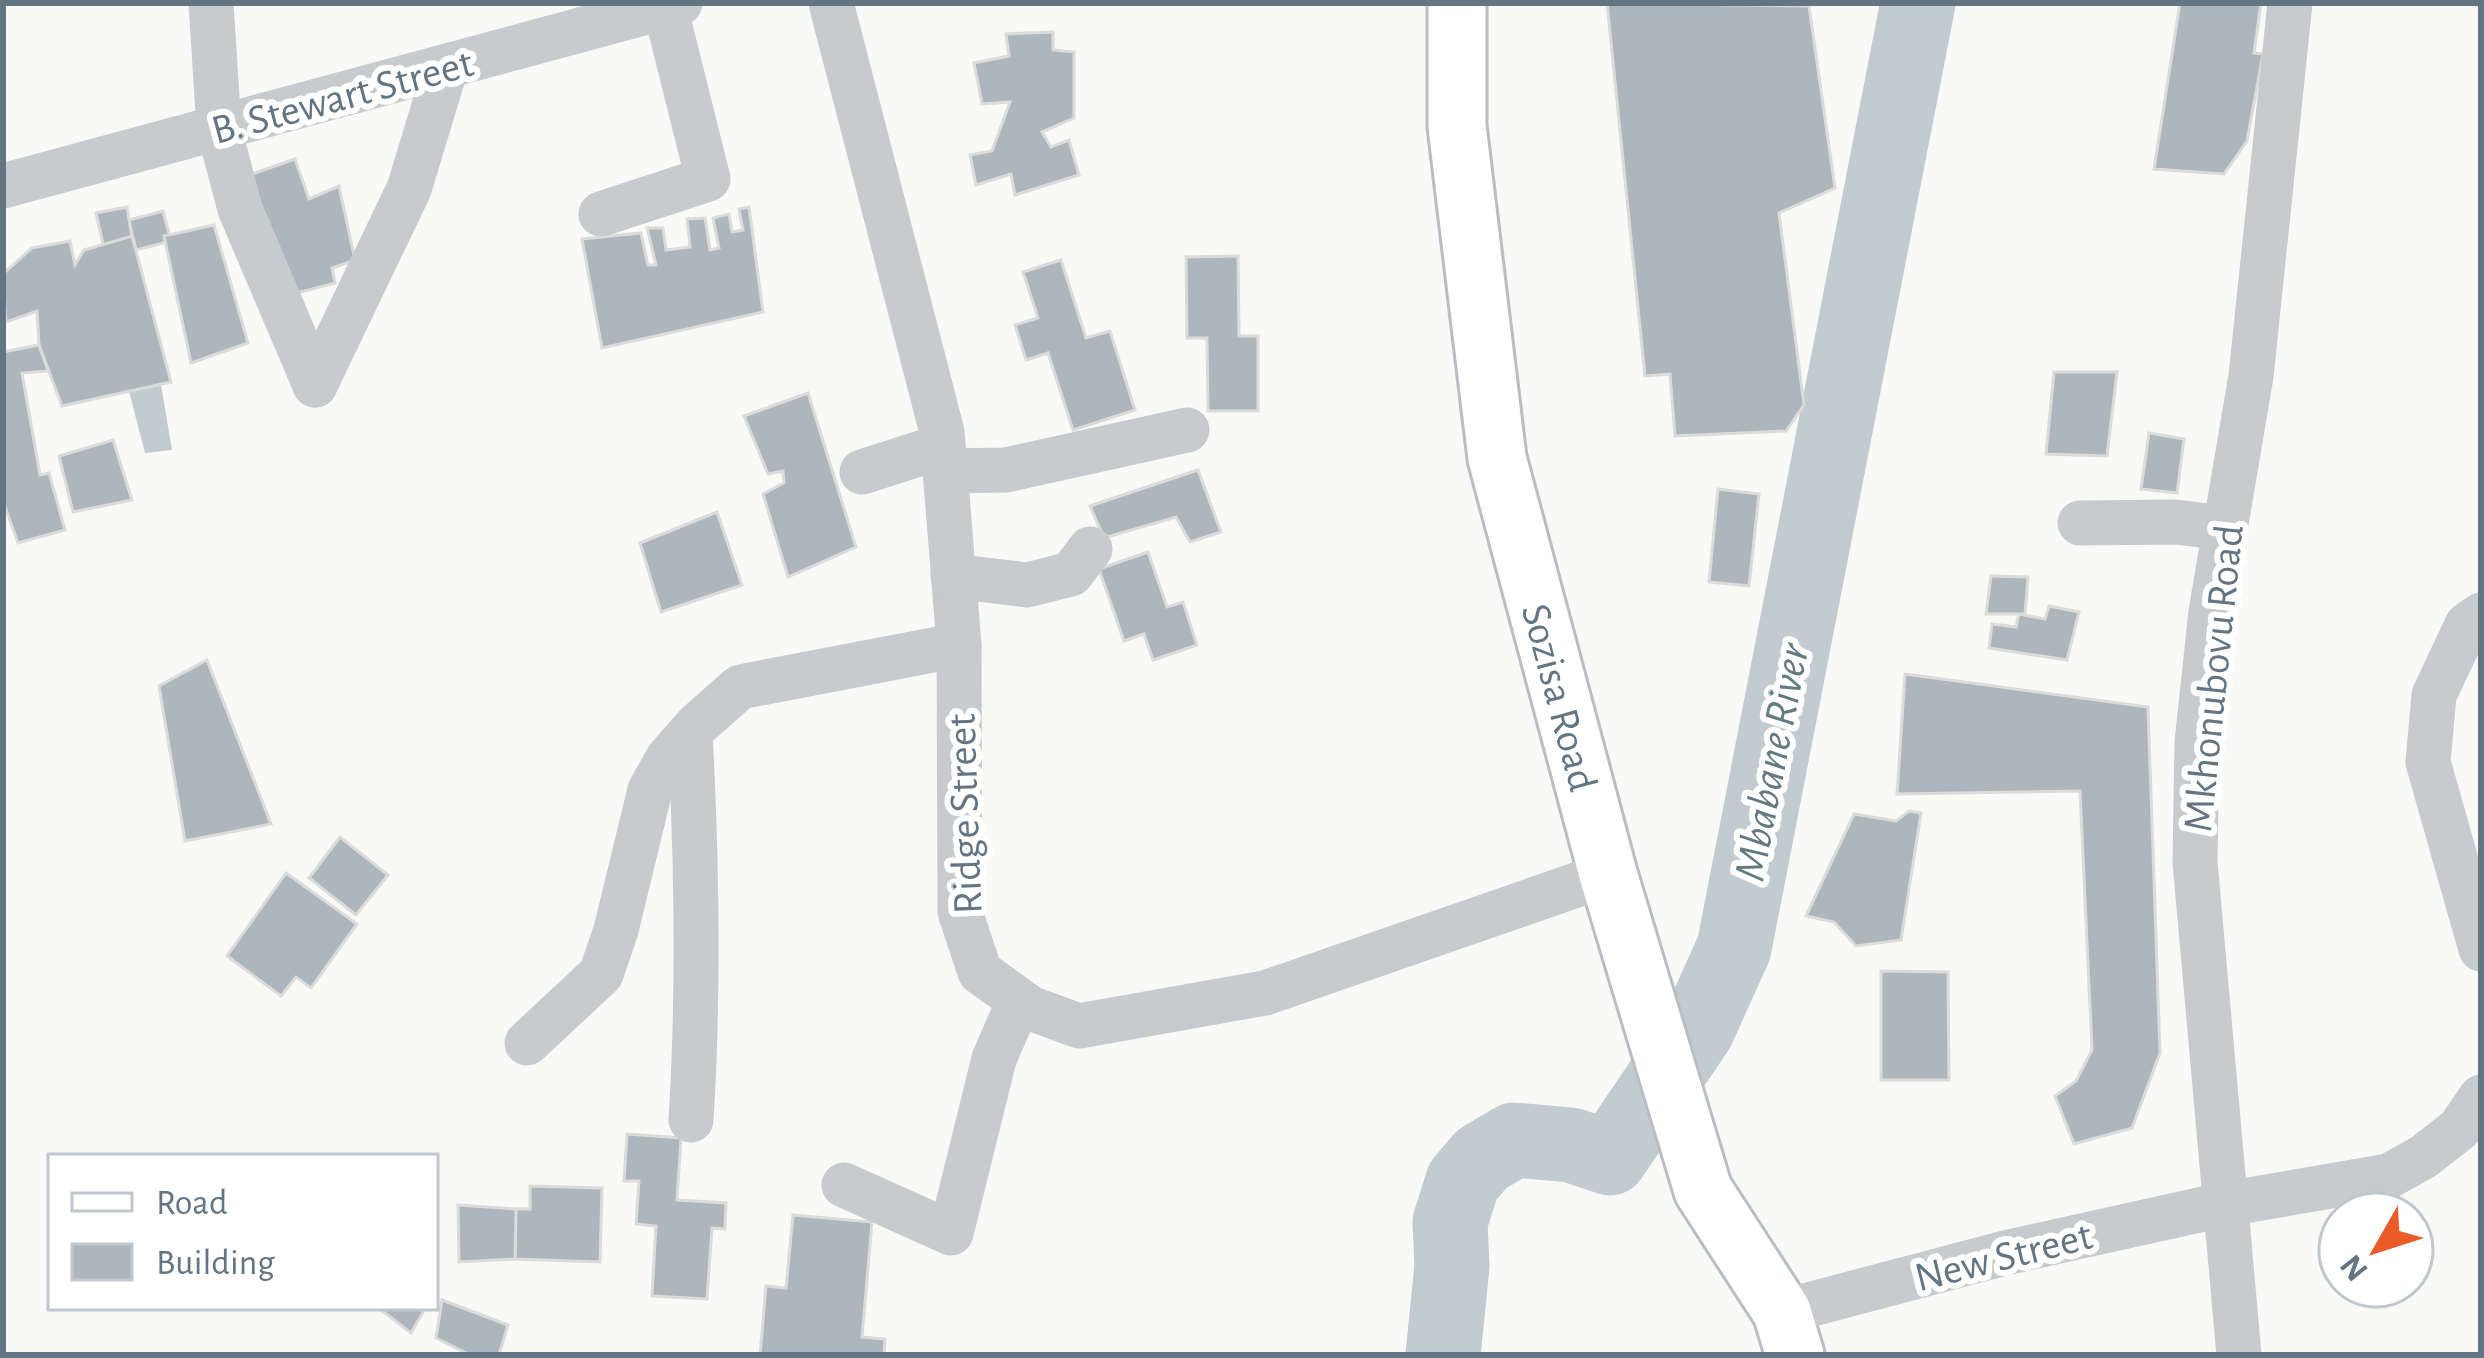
<svg xmlns="http://www.w3.org/2000/svg" width="2484" height="1358" font-family="'Alegreya Sans',sans-serif">
	<rect width="100%" height="100%" fill="#f9f9f7"/>
	<path fill="#c2cbd0" d="M161 385 172 450 145 453 129 391Z"/>
	<g fill="none" stroke-linecap="round" stroke-linejoin="round">
		<path stroke="#c2cbd0" stroke-width="75" d="M1443 1355 1452 1266 1450 1222 1463 1181 1482 1159 1514 1140 1571 1145 1610 1158 1697 1030 1734 948 1918 3"/>
	</g>
	<g fill="#adb6bc" stroke="#dbdbd9" stroke-width="3">
		<path d="M1607 3 1809 6 1835 188 1779 213 1804 405 1786 431 1675 436 1670 374 1645 376Z"/>
		<path d="M2180 3H2261L2254 53 2263 54 2247 141 2224 174 2154 169Z"/>
		<path d="M1053 32V50L1074 52V118L1042 132 1051 147 1069 140 1079 175 1015 195 1011 174 976 185 970 155 992 151 1010 102 982 104 974 63 1009 56 1006 34Z"/>
		<path d="M295 159 309 199 339 186 355 260 332 268 335 283 282 297 238 179Z"/>
		<path d="M127 207 133 244 105 252 96 213Z"/>
		<path d="M749 207 763 312 602 348 582 239 641 233 648 265H656L647 228H663L666 250 690 247 687 219 705 218 710 250 719 248 713 218 729 214 732 232 743 230 739 209Z"/>
		<path d="M163 211 171 241 136 250 129 220Z"/>
		<path d="M214 225 248 343 191 363 164 236Z"/>
		<path d="M132 236 171 382 62 406 39 345 37 311 6 322 3 274 32 248 70 241 75 265 84 250Z"/>
		<path d="M1238 256 1239 336H1258V411H1208L1207 338H1187L1186 257Z"/>
		<path d="M1061 260 1086 338 1110 331 1135 410 1073 430 1048 353 1026 360 1015 325 1038 318 1023 272Z"/>
		<path d="M39 345 48 371 22 373 40 475 49 473 65 530 18 543 3 501V352Z"/>
		<path d="M2054 372H2117L2107 456 2046 454Z"/>
		<path d="M808 393 856 547 788 577 763 494 784 483 783 471 768 474 744 416Z"/>
		<path d="M2149 433 2184 439 2177 493 2141 489Z"/>
		<path d="M113 440 132 500 73 512 59 456Z"/>
		<path d="M1198 470 1221 532 1190 542 1176 517 1104 538 1090 506Z"/>
		<path d="M1718 489 1759 494 1749 586 1709 582Z"/>
		<path d="M717 512 742 585 661 612 640 543Z"/>
		<path d="M1148 552 1167 607 1183 602 1197 645 1153 660 1144 634 1124 641 1099 569Z"/>
		<path d="M1991 576 2028 577 2025 614H1986Z"/>
		<path d="M2049 606 2079 612 2067 660 1989 648 1992 624 2016 627 2019 614 2045 619Z"/>
		<path d="M207 660 271 824 185 841 159 686Z"/>
		<path d="M1905 674 2148 707 2160 1053 2132 1128 2074 1144 2055 1096 2076 1081 2092 1050 2080 791 1897 794Z"/>
		<path d="M1909 811 1921 813 1901 940 1856 946 1834 922 1806 916 1854 814 1896 821Z"/>
		<path d="M340 837 388 875 356 915 309 878Z"/>
		<path d="M286 873 357 924 311 988 296 977 281 996 227 956Z"/>
		<path d="M1881 971 1948 972 1949 1080H1881Z"/>
		<path d="M627 1134 681 1138 677 1200 726 1203 725 1229 712 1228 707 1299 652 1296 656 1226 636 1224 639 1181H624Z"/>
		<path d="M530 1186 602 1188 600 1262 515 1259 516 1209H530Z"/>
		<path d="M458 1205 516 1209 515 1259 459 1262Z"/>
		<path d="M793 1215 872 1222 862 1337 885 1339 884 1355H760L766 1286 786 1288Z"/>
		<path d="M442 1300 508 1325 499 1355H470L436 1338Z"/>
		<path d="M377 1307H426L411 1333Z"/>
	</g>
	<g fill="none" stroke-linecap="round" stroke-linejoin="round">
		<g stroke="#babec2" stroke-width="63">
			<g id="major">
				<path id="s1" d="M1457 3V126L1497 458 1608 874 1703 1190 1782 1312 1795 1355"/>
			</g>
		</g>
		<g stroke="#c7cbce" stroke-width="45">
			<path d="M211 3 219 129 240 209 315 385"/>
			<path d="M831 3 942 432 959 645 960 912 980 972 1030 1008 1079 1026 1265 993 1608 874"/>
			<path d="M3 186 680 3"/>
			<path d="M601 214 708 179 665 7"/>
			<path d="M315 385 409 189 446 67"/>
			<path d="M945 471 1006 470 1187 430"/>
			<path d="M862 472 943 446"/>
			<path d="M2080 523 2176 522 2225 528"/>
			<path d="M953 576 1027 585 1071 574 1090 549"/>
			<path d="M2481 615 2467 625 2434 695 2428 762 2481 949"/>
			<path d="M690 733C697 862 699 991 691 1120"/>
			<path d="M527 1043 601 974 616 930 650 790 668 758 697 725 740 687 959 645"/>
			<path d="M844 1185 951 1233 994 1059 1019 1001"/>
			<path d="M1782 1312 2005 1253 2226 1204 2389 1176 2423 1157 2459 1129 2481 1097"/>
			<path d="M2239 1355 2195 862 2197 742 2211 612 2251 376 2290 3"/>
		</g>
		<use href="#major" stroke="#fff" stroke-width="57"/>
	</g>
	<g text-anchor="middle" stroke-width="12" stroke-linejoin="round" paint-order="stroke">
		<g font-size="42" fill="#637483" stroke="#fff">
			<text transform="translate(342 95) rotate(-15)" y="15">B. Stewart Street</text>
			<text transform="translate(2212 678) rotate(-84)" y="15">Mkhonubovu Road</text>
			<text dy="15" stroke="none"><textPath href="#s1" startOffset="705">Sozisa Road</textPath></text>
			<text transform="translate(963 814) rotate(-92)" y="15">Ridge Street</text>
			<text transform="translate(2003 1255) rotate(-14)" y="15">New Street</text>
		</g>
		<g font-size="45" font-style="italic" fill="#637a83" stroke="#fff">
			<text transform="translate(1770 762) rotate(-79)" y="16">Mbabane River</text>
		</g>
	</g>
	<rect width="2484" height="1358" fill="none" stroke="#637483" stroke-width="12"/>
	<rect x="48" y="1154" width="390" height="156" fill="#ffffff" stroke="#c1c7cd" stroke-width="3"/>
	<rect x="72" y="1193" width="60" height="18" fill="#ffffff" stroke="#c1c7cd" stroke-width="3"/>
	<text x="156" y="1214" font-size="36" fill="#637483">Road</text>
	<rect x="72" y="1244" width="60" height="36" fill="#adb6bc" stroke="#c1c7cd" stroke-width="3"/>
	<text x="156" y="1274" font-size="36" fill="#637483">Building</text>
	<g transform="translate(2376 1250) rotate(231)"><circle r="57" fill="#ffffff" stroke="#c1c7cd" stroke-width="3"/>
	<path d="M0-9L21 45L0 30L-21 45Z" fill="#e95b27"/>
	<text y="-18" font-size="33" font-weight="bold" text-anchor="middle" fill="#637483">N</text>
	</g>
</svg>
